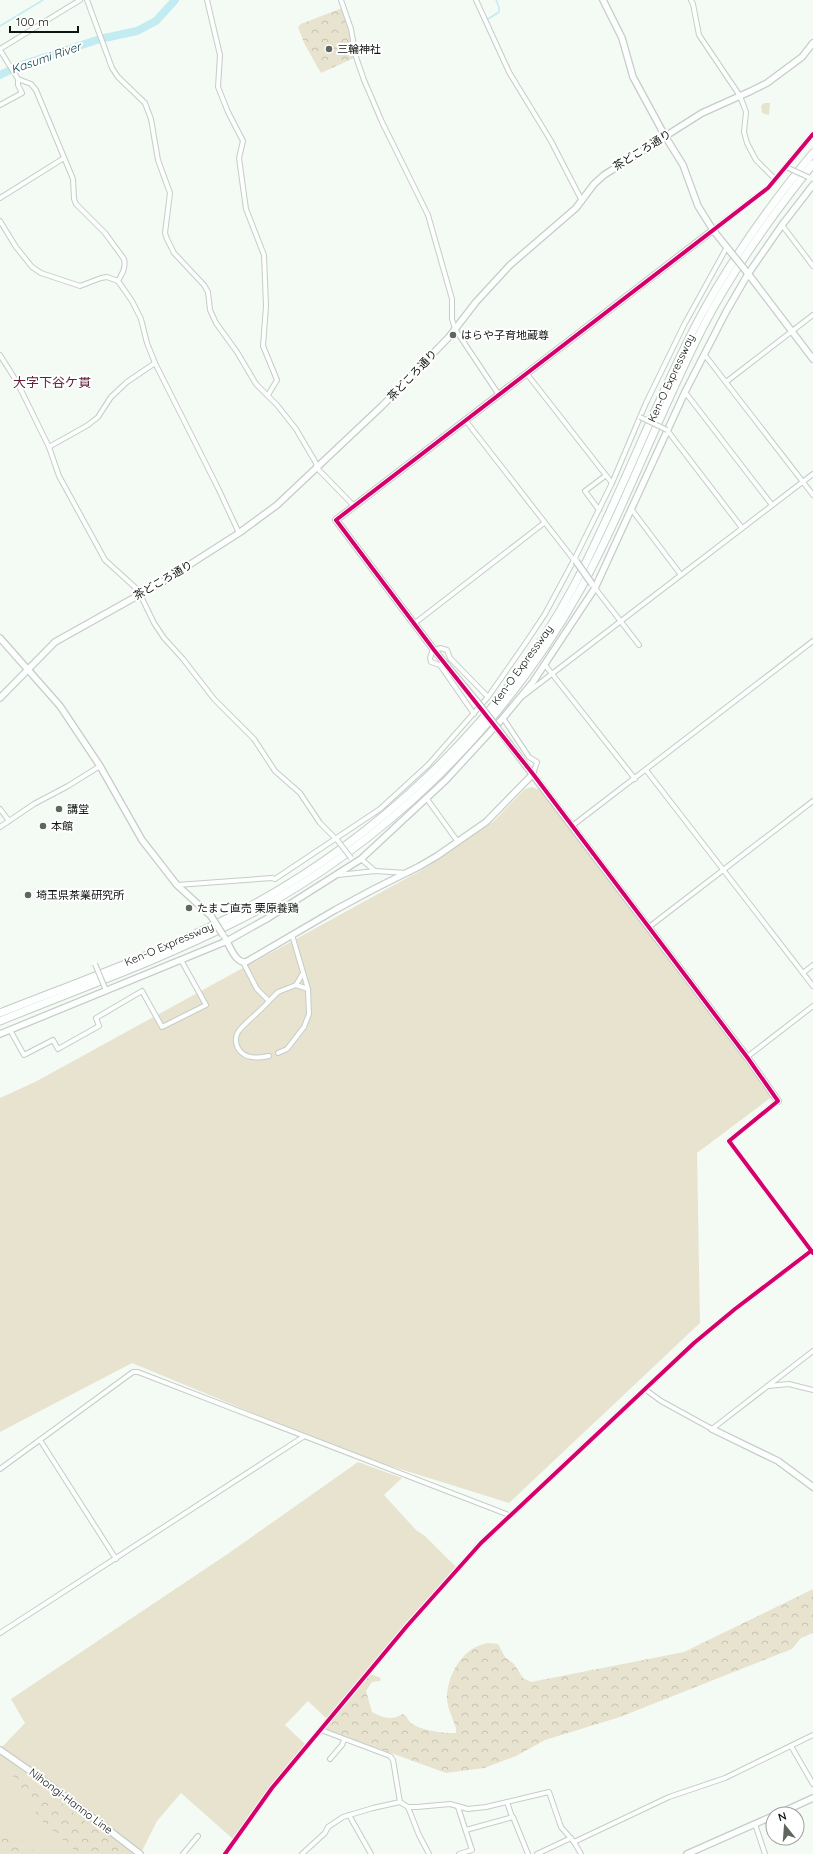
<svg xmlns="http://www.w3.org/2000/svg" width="813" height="1854" font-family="Quicksand,'Noto Sans JP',sans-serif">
	<defs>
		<pattern id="forest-crowns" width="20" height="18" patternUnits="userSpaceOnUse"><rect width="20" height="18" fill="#e7e3cf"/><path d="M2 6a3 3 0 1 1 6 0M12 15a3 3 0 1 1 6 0" fill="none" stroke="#c5c2b1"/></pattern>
		<pattern id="park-tufts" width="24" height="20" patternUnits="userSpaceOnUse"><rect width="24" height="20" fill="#e7e3cf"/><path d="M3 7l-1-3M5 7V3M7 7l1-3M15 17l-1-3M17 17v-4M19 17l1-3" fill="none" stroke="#c5c2b1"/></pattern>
	</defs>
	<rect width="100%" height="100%" fill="#f4fbf5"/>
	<g fill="#e7e3cf">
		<path d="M532 787 540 790 773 1096 697 1153 700 1323 509 1503 352 1454 132 1363 0 1432V1098L35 1082 427 867 494 821 525 789Z"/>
		<path d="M358 1462 402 1478 384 1495 416 1530 425 1536 456 1567 402 1630 328 1720 308 1701 285 1725 306 1745 270 1787 233 1839 181 1793 157 1821 142 1851 32 1768 2 1747 25 1723 11 1699 229 1553Z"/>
		<path d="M0 1754 135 1854H0Z"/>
	</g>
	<g fill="url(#forest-crowns)">
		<path d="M342 8 349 29 354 58 321 73 305 45 298 27 301 24Z"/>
		<path d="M813 1589V1633L801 1638 792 1649 620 1717 545 1740 516 1756 484 1768 446 1773 325 1729 370 1674 381 1678 380 1681 372 1682 366 1691 372 1712C383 1718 391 1721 403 1714 408 1716 407 1720 411 1723 419 1730 446 1734 456 1733V1728C453 1719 447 1707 447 1698 447 1671 469 1638 498 1644L505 1657 514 1664 523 1678 531 1682 684 1652Z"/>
		<path d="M0 1757 128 1854H79L42 1821 18 1787 9 1766 0 1764Z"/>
		<path d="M0 1824 4 1826 37 1854H0Z"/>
	</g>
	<path fill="url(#park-tufts)" d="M764 103H770L769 115 762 113 761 106Z"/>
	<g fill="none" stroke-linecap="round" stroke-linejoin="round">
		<g stroke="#c2ecf1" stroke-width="1.5">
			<path d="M488 19 499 12V7L496 0"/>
			<path d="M0 26 43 0"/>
		</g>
		<path stroke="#c2ecf1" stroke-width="8" d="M0 75 21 65 100 39 137 31 156 21 175 0"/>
		<g stroke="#c6ccc7" stroke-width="6">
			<g id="street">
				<path d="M87 0 112 68 118 77 145 103 151 119 158 160 170 193 165 233 167 239 174 253 204 285 208 292 210 310 216 323 237 352 256 384 277 405 296 429 316 463 317 468 354 506"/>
				<path d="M207 0 220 55 218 87 228 112 243 141 239 158 246 209 264 255 266 306 263 346 277 380 268 395"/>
				<path d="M341 0 351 29 356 57 364 80 382 122 428 215 452 299V319L455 329 499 395"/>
				<path d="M476 0 509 72 551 141 582 201"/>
				<path d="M691 0 693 4 699 35 740 96 746 112 744 132 747 143 756 160 775 179"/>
				<path d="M0 49 80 0"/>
				<path d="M0 50 18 79 31 84 36 90 73 179 74 199 76 204 105 233 124 259C126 268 122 274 118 281L132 301 141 319 147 343 155 363 218 488 239 533"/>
				<path d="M0 105 22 93 18 85V79"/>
				<path d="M0 198 64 158"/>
				<path d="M0 221 16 247 32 267 41 273 80 286 101 278 107 277 118 281"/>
				<path d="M782 225 813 266"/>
				<path d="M713 230 768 188 813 134"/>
				<path d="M704 354 813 495"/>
				<path d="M0 355 17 382 49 447 59 476 105 560 138 590 154 623 164 638 183 659 214 699 254 739 275 771 300 793 320 823 338 841"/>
				<path d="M527 374 612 483"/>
				<path d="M726 382 813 315"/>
				<path d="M685 392 772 505"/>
				<path d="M466 421 574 560"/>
				<path d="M667 430 742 528"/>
				<path d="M49 447 88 425 98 417 111 397 127 382 155 363"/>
				<path d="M599 510 585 491 605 476"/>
				<path d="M632 510 681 575"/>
				<path d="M595 588 639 645"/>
				<path d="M415 623 544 523"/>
				<path d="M545 665 635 779"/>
				<path d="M523 696 813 474"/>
				<path d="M474 714 440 665 431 662 430 658 432 652 440 648 447 650 450 658 488 697"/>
				<path d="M503 718 529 757 537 762 533 774"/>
				<path d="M646 770 813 986"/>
				<path d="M427 799 458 842"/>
				<path d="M0 809 9 821"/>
				<path d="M572 826 813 641"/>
				<path d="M0 827 34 804 68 786 100 766"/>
				<path d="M361 859 375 871"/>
				<path d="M338 875 375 871 407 873"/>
				<path d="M177 885 272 878 275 879 380 809 428 765 488 697 525 644 545 614 574 560 612 483 646 403 684 325 727 247"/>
				<path d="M649 927 813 801"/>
				<path d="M243 962 257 989 269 1001C261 1011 244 1023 238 1032 234 1039 236 1048 242 1053 249 1059 260 1058 269 1056"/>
				<path d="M803 973 813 965"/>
				<path d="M296 985 308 989"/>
				<path d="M269 1001 278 992 296 985 303 973"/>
				<path d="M10 1030 24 1055 53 1040 58 1049 99 1026 96 1018 142 991 162 1027 206 1005 181 960"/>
				<path d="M278 1053 287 1049 304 1027 309 1014 308 989 292 935"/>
				<path d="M747 1057 813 1006"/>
				<path d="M778 1101 729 1141 813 1253"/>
				<path d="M768 1386 789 1384 813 1390"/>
				<path d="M646 1390 661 1401 712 1429 813 1351"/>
				<path d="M40 1440 116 1559"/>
				<path d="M0 1469 133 1372H138L509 1515"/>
				<path d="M0 1633 303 1437"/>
				<path d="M321 1730 390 1756 393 1760 400 1802"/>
				<path d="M791 1746 813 1784"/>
				<path d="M330 1759 342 1745 344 1740"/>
				<path d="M507 1802 512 1817"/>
				<path d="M408 1807H417L450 1804 468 1809 486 1807 549 1792 561 1827 574 1842 581 1854"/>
				<path d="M458 1807 472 1850 459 1854"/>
				<path d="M349 1815 371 1854"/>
				<path d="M755 1824 765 1854"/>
				<path d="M466 1830 513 1817 528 1854"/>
				<path d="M574 1842 669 1797 725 1778 813 1735"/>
				<path d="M183 1854 198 1836"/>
				<path d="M225 1854 272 1788 407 1626 481 1543 694 1343 735 1309 811 1251"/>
				<path d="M302 1854 325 1833 328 1827 343 1817 373 1808 400 1802 408 1807 419 1835 429 1854"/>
				<path d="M537 1854 571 1838"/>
			</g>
		</g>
		<g stroke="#c6ccc7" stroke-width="8">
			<g id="secondary">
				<path d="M603 0 622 38 633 77 665 136 683 165 698 206 713 230 729 250"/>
				<path d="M746 271 813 359"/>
				<path d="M0 638 60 706 100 766 142 840 177 885 211 916"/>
				<path d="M0 698 55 642 164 581 239 533 277 505 382 406 449 337 476 302 510 265 576 208 594 184 604 175 702 113 751 91 767 83 802 57 813 43"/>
				<path d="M478 703 434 650 336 520 713 230"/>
				<path d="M498 729 747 1057 778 1101"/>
				<path d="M225 938C230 946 235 963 246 962L335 910 374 889 420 866 437 856 486 822 533 774"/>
				<path d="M0 1034 227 941 268 918 361 859 446 780 503 718 533 682 595 588 685 392 726 312 748 274 782 225 813 185"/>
				<path d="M712 1429 778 1461 813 1487"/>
				<path d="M0 1750 46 1782 140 1854"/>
				<path d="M778 1814 813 1798"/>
				<path d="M687 1854 773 1816"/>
			</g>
		</g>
		<g stroke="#c6ccc7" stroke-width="9">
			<g id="highway">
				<path d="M0 1013C76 983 155 955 228 918 370 846 500 726 575 584 620 498 653 407 698 321 730 261 770 205 813 153"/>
				<path d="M0 1021C78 989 158 961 233 923 378 850 501 732 580 590 626 505 659 413 703 327 733 269 772 215 813 164"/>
			</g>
		</g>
		<use href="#street" stroke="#fdfefe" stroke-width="4"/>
		<use href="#secondary" stroke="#fdfefe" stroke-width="5.5"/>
		<use href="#highway" stroke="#fdfefe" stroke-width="7"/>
		<g stroke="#c6ccc7" stroke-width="6" stroke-linecap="butt">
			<g id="street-bridge">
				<path d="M786 167 808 177"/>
				<path d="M640 417 667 430"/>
				<path d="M338 841 351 858"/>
				<path d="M95 964 105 988"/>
			</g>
		</g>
		<g stroke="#c6ccc7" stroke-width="8" stroke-linecap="butt">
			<g id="secondary-bridge">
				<path d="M729 250 746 271"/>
				<path d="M576 561 592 584"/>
				<path d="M478 703 498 729"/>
				<path d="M211 916 223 935"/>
			</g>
		</g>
		<use href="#street-bridge" stroke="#fdfefe" stroke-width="4"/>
		<use href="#secondary-bridge" stroke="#fdfefe" stroke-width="5.5"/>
		<g stroke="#fff" stroke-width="6">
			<g id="cycleway">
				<path d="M813 134 768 188 336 520 434 650 533 774 747 1057 778 1101 729 1141 813 1253"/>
				<path d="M225 1854 272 1788 407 1626 481 1543 694 1343 735 1309 811 1251"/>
			</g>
		</g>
		<use href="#cycleway" stroke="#d6006c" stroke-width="4"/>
	</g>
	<g fill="#5f6660" stroke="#fff" stroke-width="1.5">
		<circle cx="329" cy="49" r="4"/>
		<circle cx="453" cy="335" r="4"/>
		<circle cx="59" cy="809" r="4"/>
		<circle cx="43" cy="826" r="4"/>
		<circle cx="28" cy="895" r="4"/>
		<circle cx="189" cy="908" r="4"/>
	</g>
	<g text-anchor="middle" stroke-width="4" stroke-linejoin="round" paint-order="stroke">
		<g font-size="11" fill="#0f1510" stroke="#fff" text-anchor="start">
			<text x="337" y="53">三輪神社</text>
			<text x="461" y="339">はらや子育地蔵尊</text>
			<text x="67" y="813">講堂</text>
			<text x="51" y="830">本館</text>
			<text x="36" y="899">埼玉県茶業研究所</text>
			<text x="197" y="912">たまご直売 栗原養鶏</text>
		</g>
		<g font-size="11" fill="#0f1510" stroke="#fff">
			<text transform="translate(642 150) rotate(-32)" y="4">茶どころ通り</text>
			<text transform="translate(412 375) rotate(-46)" y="4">茶どころ通り</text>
			<text transform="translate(671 378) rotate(-65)" y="4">Ken-O Expressway</text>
			<text transform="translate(163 580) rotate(-30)" y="4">茶どころ通り</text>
			<text transform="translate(522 665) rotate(-54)" y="4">Ken-O Expressway</text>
			<text transform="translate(169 944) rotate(-23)" y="4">Ken-O Expressway</text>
			<text transform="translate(71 1801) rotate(37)" y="4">Nihongi-Hanno Line</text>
		</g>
		<g font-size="12" font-style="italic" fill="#033a42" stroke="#fff">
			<text transform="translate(46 58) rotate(-19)" y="4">Kasumi River</text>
		</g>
		<g font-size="13" fill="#62213d" stroke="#fff">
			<text x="52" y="387">大字下谷ケ貫</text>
		</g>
	</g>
	<g transform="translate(785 1826) rotate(343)"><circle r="19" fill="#ffffff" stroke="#9fa19f"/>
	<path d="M0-3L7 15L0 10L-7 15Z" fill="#5f6660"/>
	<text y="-6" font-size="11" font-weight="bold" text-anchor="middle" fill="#0f1510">N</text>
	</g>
	<path d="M10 26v6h68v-6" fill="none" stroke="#0f1510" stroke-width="2"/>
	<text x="16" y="26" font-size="12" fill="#0f1510" stroke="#ffffff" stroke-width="3" paint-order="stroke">100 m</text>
</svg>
